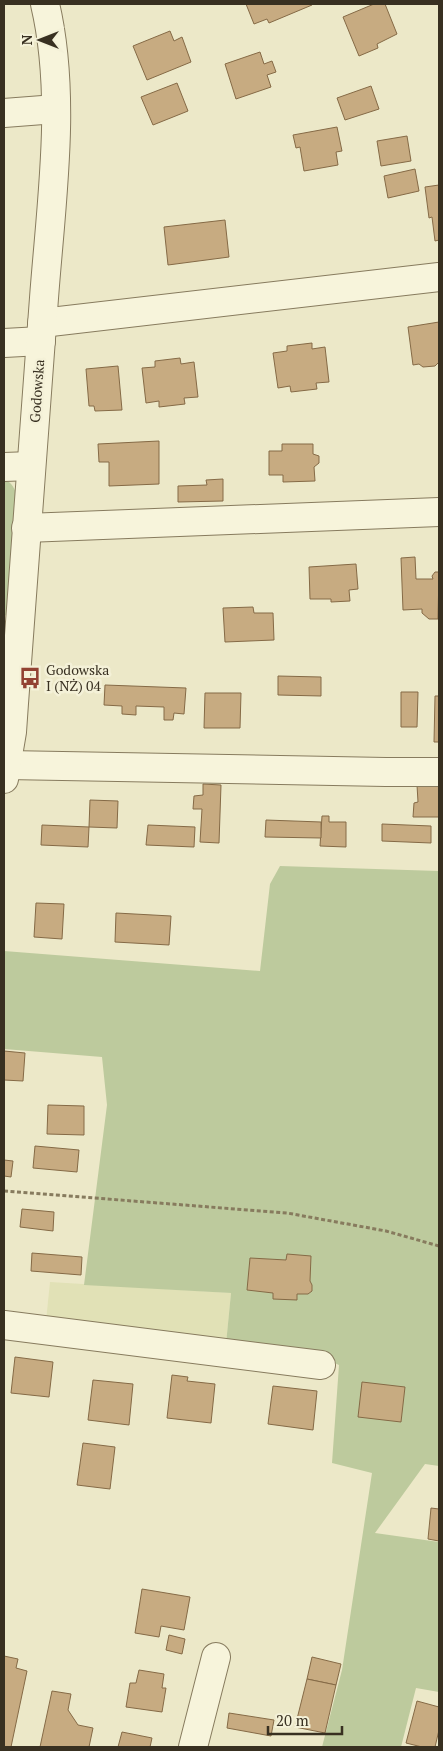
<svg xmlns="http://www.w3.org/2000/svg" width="443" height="1751" font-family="'PT Serif',serif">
	<rect width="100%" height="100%" fill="#ece8c8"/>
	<path fill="#e1e1b6" d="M50 1282 231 1293 226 1344 46 1321Z"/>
	<g fill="#bdca9d">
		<path d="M4 480C12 482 15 489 17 496L9 616 4 615Z"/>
		<path d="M280 866 439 871V1466L425 1464 375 1533 439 1542V1692L416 1688 401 1747H322L342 1670 372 1473 332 1463 339 1365 310 1352 226 1344 231 1293 84 1285 107 1105 102 1057 4 1049V951L260 971 270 884Z"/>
	</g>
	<g fill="#c7ab81" stroke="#856a46">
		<path d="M246 4H311L312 5 269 23 267 19 254 24Z"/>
		<path d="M374 4H385L397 34 377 44 378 48 359 56 343 17Z"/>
		<path d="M170 31 174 41 182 37 191 62 147 80 133 46Z"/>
		<path d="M260 52 264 64 272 61 276 72 267 75 271 87 236 99 225 64Z"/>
		<path d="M177 83 188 111 153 125 141 97Z"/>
		<path d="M371 86 379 109 345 120 337 98Z"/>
		<path d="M337 127 342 151 336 152 338 165 304 171 300 147 296 148 293 135Z"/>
		<path d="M407 136 411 161 381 166 377 141Z"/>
		<path d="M415 169 419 191 388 198 384 176Z"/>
		<path d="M439 185V240L435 241 432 217 429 218 425 187Z"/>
		<path d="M225 220 229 257 168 265 164 227Z"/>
		<path d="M439 322V362L435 366 423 367 419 364 413 365 408 327Z"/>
		<path d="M312 343V349L325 347 329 382 316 383 317 389 291 392 290 386 278 388 273 353 287 351V346Z"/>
		<path d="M180 358 181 364 194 362 198 397 184 398 185 404 159 407V401L146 403 142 368 155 367V361Z"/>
		<path d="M118 366 122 410 95 411 94 406H89L86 369Z"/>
		<path d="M159 441V484L109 486V462H99L98 444Z"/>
		<path d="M282 444H313V454L319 456V463L314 467 315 481 283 482V475H269V451H282Z"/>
		<path d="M223 479V501L178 502V486L207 485 206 480Z"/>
		<path d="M415 557 416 579H433L432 576 435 572H439L438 619H429L422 613V609L403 610 401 558Z"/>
		<path d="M356 564 358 589 349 590 350 601 331 602V599H310L309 567Z"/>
		<path d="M253 607 254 613H273L274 640 225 642 223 608Z"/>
		<path d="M278 676 321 677V696L278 695Z"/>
		<path d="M105 685 186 688 184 714 174 713 173 720H164V707L136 706V715L122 714V706L104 705Z"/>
		<path d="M401 692H418L417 727H401Z"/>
		<path d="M205 693H241L240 728H204Z"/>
		<path d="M435 696H439V742H434Z"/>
		<path d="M203 784 221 785 219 843 200 842 202 809H193L194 796 203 795Z"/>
		<path d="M417 785H439V817H413L414 803 418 802Z"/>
		<path d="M90 800 118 801 117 828 89 827Z"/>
		<path d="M322 816H329V822H346V847L320 846Z"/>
		<path d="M266 820 321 822V838L265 837Z"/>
		<path d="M382 824 431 826V843L382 841Z"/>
		<path d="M42 825 89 827 88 847 41 845Z"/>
		<path d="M148 825 195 827 194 847 146 845Z"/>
		<path d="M36 903 64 904 62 939 34 937Z"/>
		<path d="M116 913 171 916 169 945 115 942Z"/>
		<path d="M4 1051 25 1053 23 1081 4 1080Z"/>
		<path d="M48 1105 84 1106V1135L47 1134Z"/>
		<path d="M35 1146 79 1150 77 1172 33 1168Z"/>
		<path d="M4 1160 13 1161 11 1177 4 1176Z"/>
		<path d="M22 1209 54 1212 53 1231 20 1227Z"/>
		<path d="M32 1253 82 1257 81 1275 31 1271Z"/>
		<path d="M287 1254 311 1256 310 1281 312 1285V1291L308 1294H297V1300L273 1299V1293L247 1290 250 1258 286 1260Z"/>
		<path d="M15 1357 53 1362 49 1397 11 1393Z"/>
		<path d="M172 1375 188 1377 187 1381 215 1384 211 1423 167 1418Z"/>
		<path d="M93 1380 133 1384 129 1425 88 1420Z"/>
		<path d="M362 1382 405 1387 401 1422 358 1417Z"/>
		<path d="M273 1386 317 1391 313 1430 268 1424Z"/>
		<path d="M83 1443 115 1447 110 1489 77 1485Z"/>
		<path d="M431 1508 439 1509V1541L428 1539Z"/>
		<path d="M142 1589 190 1597 184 1630 161 1626 159 1637 135 1633Z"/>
		<path d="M169 1635 185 1639 182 1654 166 1650Z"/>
		<path d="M4 1656 18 1659 16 1668 27 1671 11 1747H4Z"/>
		<path d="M312 1657 341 1664 336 1685 307 1679Z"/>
		<path d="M139 1670 164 1674 162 1688H166L162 1712 126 1707 130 1683H136Z"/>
		<path d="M307 1679 336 1685 325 1733 295 1727Z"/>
		<path d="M52 1691 71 1694 68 1710 78 1725 93 1728 89 1747H40Z"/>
		<path d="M417 1701 439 1707V1730L435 1747H422L406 1743Z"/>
		<path d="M229 1713 274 1720 271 1736 227 1728Z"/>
		<path d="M122 1732 152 1738 150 1747H118Z"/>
	</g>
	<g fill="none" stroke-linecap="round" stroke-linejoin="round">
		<g stroke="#877b5e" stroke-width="30">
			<g id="minor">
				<path d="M4 113 56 109"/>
				<path d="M42 323 439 277"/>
				<path d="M4 343 41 341"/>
				<path d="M4 467 31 466"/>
				<path d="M26 528 439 512"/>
				<path d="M7 765 386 772H439"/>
				<path d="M4 779 12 732C22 587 33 442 44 298 51 203 67 97 45 4"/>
				<path d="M4 1325 321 1365"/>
				<path d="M193 1747 216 1657"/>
			</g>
		</g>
		<path stroke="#877b5e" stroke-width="3" stroke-dasharray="4 2.5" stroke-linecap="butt" d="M4 1191 287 1213 386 1231 439 1246"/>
		<use href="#minor" stroke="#f7f4db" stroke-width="28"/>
	</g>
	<defs>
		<g id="bus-bare" transform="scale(1.725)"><path d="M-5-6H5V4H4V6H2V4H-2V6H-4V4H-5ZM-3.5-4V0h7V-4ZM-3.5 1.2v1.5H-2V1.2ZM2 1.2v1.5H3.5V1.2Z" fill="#924232" stroke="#f4f1d8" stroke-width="2.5" paint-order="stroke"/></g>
	</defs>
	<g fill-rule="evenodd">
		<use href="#bus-bare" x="30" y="678"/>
	</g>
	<g text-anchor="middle" stroke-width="5" stroke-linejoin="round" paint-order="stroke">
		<g font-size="14" fill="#383021" stroke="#f4f1d8">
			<text transform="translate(37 391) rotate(-86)" y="5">Godowska</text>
		</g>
		<g font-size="14" fill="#383021" stroke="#f4f1d8" text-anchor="start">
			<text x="46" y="675">Godowska<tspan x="46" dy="16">I (NŻ) 04</tspan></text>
		</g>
	</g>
	<rect width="443" height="1751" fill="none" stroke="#383021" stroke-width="10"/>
	<g transform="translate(40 40) rotate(270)" stroke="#f4f1d8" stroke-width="4" paint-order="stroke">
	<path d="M0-4L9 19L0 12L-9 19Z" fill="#383021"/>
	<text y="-8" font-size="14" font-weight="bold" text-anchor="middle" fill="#383021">N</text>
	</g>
	<path d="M268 1726v8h74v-8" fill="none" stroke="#383021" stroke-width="2.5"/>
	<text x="276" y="1726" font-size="15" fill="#383021" stroke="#f4f1d8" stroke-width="4" paint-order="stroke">20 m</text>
</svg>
